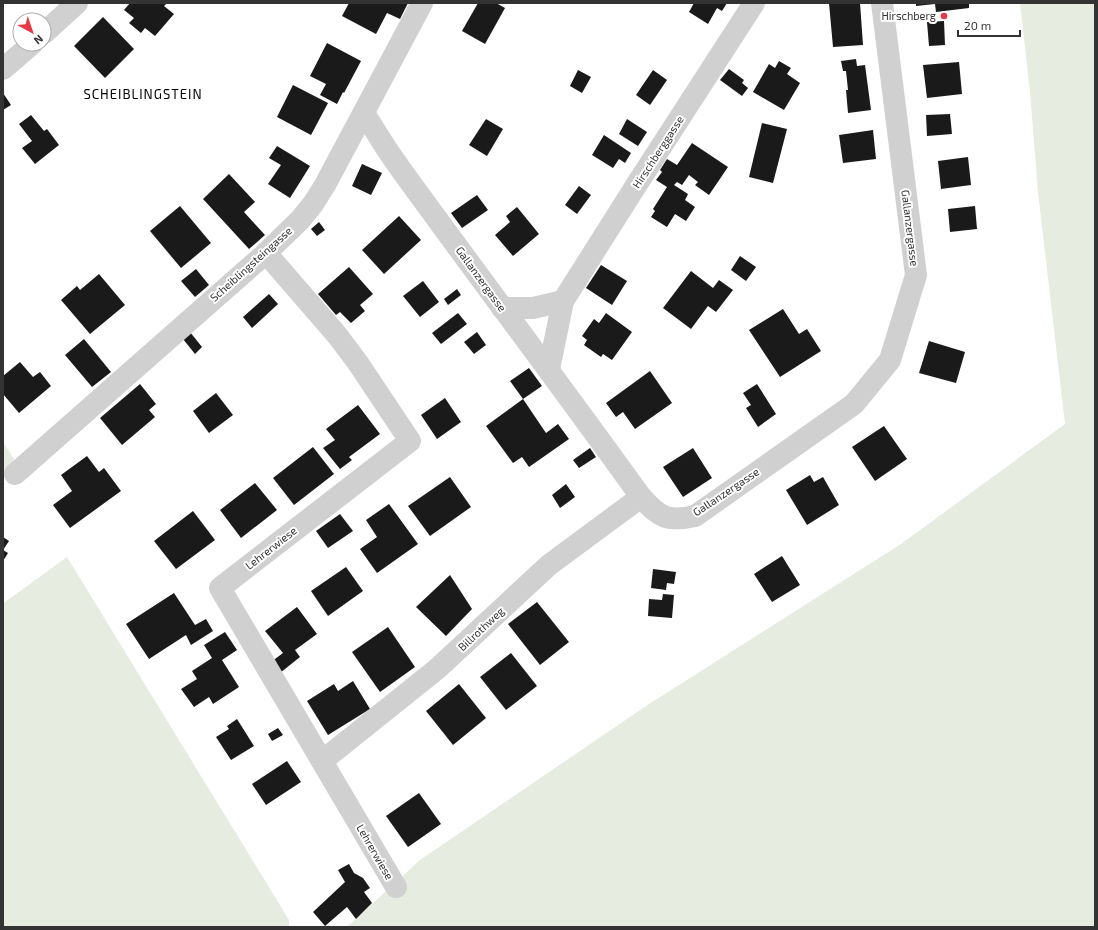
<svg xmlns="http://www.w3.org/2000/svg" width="1098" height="930" font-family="'Exo 2',sans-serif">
	<rect width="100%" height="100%" fill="#fff"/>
	<g fill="#e6ecdf">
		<path d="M1020 3H1095V927H347L420 860 646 706 901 544 1065 424 1038 192 1030 92Z"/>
		<path d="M3 442 14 459 3 480Z"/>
		<path d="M67 557 289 920V927H3V602H5Z"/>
	</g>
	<g fill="#1a1a1a">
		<path d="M130 3H167L164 6 174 14 155 36 145 28 141 33 129 23 134 18 124 10Z"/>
		<path d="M349 3H408L400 19 387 13 376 34 342 16Z"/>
		<path d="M478 3H496L505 8 485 44 462 31Z"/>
		<path d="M694 3H727L722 11 717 8 708 24 689 12Z"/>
		<path d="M829 3H860L863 45 833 47Z"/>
		<path d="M916 3H969V8L936 12 935 4 916 6Z"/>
		<path d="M103 17 134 49 105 78 74 46Z"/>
		<path d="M944 21 945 45 929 46 927 22Z"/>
		<path d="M327 43 361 61 344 93 343 92 337 104 320 95 326 84 310 76Z"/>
		<path d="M856 59 857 66 865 65 871 110 848 113 846 90H848L846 71H843L841 61Z"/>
		<path d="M779 61 791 68 787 74 800 83 784 110 753 92 769 64 775 68Z"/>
		<path d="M959 62 962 94 927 98 923 65Z"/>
		<path d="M729 69 744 80 742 83 748 88 742 96 720 80Z"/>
		<path d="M578 70 591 77 582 93 570 86Z"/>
		<path d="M653 70 667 80 650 105 636 95Z"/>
		<path d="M293 85 328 103 311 135 277 117Z"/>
		<path d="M3 93 11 105 3 110Z"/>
		<path d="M950 114 952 134 927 136 926 115Z"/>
		<path d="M31 115 44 131 47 129 59 145 35 164 22 148 32 141 19 124Z"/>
		<path d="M486 119 503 129 487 156 469 145Z"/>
		<path d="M627 119 647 132 638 146 619 134Z"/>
		<path d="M762 123 787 129 773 183 749 177Z"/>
		<path d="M873 130 876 159 843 163 839 135Z"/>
		<path d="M604 135 631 153 625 163 619 159 613 168 592 155Z"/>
		<path d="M692 143 728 167 709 195 695 185 698 182 689 175 682 185 677 182 674 185 688 194 685 200 695 207 686 221 675 214 667 227 651 217 655 211 653 209 667 187 656 180 662 172 660 170 667 159 677 165Z"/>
		<path d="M277 146 310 166 290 198 268 184 281 165 269 158Z"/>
		<path d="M968 157 971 185 941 189 938 161Z"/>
		<path d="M362 164 382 173 371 195 352 186Z"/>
		<path d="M229 174 255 202 244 212 265 235 249 249 203 199Z"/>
		<path d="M579 186 591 195 577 214 565 205Z"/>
		<path d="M477 195 488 210 462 228 451 213Z"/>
		<path d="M180 206 211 243 181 268 150 231Z"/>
		<path d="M975 206 977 229 950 232 948 209Z"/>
		<path d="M517 207 539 234 513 256 495 235 510 222 506 216Z"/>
		<path d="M399 216 421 240 384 274 362 250Z"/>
		<path d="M319 222 325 230 317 236 311 229Z"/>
		<path d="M740 256 756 267 746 281 731 270Z"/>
		<path d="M601 265 627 281 612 305 586 288Z"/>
		<path d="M349 267 373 294 360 305 365 311 351 323 340 312 336 315 318 294Z"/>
		<path d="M196 269 209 285 195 297 181 281Z"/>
		<path d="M691 271 713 288 719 280 733 290 716 312 708 306 691 329 663 308Z"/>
		<path d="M99 274 125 305 90 334 61 300 77 286 80 290Z"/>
		<path d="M423 281 439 302 420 317 403 296Z"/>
		<path d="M457 289 461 295 448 305 444 299Z"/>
		<path d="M269 294 278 304 252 328 243 317Z"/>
		<path d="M783 309 799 334 807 329 821 351 780 377 749 330Z"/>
		<path d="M458 313 467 324 441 344 432 333Z"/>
		<path d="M606 313 632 332 612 360 603 354 601 357 584 345 587 340 582 336 594 319 599 323Z"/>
		<path d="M190 332 202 347 195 354 183 339Z"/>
		<path d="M477 332 486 345 474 354 464 342Z"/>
		<path d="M84 339 111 372 92 387 65 355Z"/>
		<path d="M929 341 965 352 956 383 919 373Z"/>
		<path d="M20 362 33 377 40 372 51 386 19 413 3 394V376Z"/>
		<path d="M529 368 542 386 523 399 510 381Z"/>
		<path d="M650 371 672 403 635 429 623 412 616 417 606 403Z"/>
		<path d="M140 384 156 404 149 410 155 417 122 445 100 418Z"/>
		<path d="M757 384 776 414 758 427 746 408 751 405 743 393Z"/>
		<path d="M216 393 233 415 209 433 193 411Z"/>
		<path d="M445 398 461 422 437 439 421 415Z"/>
		<path d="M523 399 546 433 558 424 569 439 529 467 522 457 513 463 486 426Z"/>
		<path d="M358 405 380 434 349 457 352 460 340 469 323 448 335 440 326 429Z"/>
		<path d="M884 426 907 459 875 481 852 447Z"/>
		<path d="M313 447 334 474 294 505 273 478Z"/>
		<path d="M590 448 596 457 579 468 573 460Z"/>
		<path d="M693 448 712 478 683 497 663 467Z"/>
		<path d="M87 456 99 472 104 468 121 491 70 528 53 505 72 491 61 475Z"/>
		<path d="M810 475 814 482 823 477 839 505 807 525 786 490Z"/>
		<path d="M450 477 471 507 430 536 408 506Z"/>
		<path d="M255 483 277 510 241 538 220 510Z"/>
		<path d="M566 484 575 497 560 508 552 495Z"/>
		<path d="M389 504 418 544 377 573 360 549 377 537 366 520Z"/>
		<path d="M193 511 215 540 176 569 154 541Z"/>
		<path d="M340 514 353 531 328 548 316 531Z"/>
		<path d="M3 537 9 541 3 550 8 553 3 561Z"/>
		<path d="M782 556 800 585 772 602 754 574Z"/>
		<path d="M346 567 363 591 328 616 311 591Z"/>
		<path d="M653 569 676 572 674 584 667 583 666 590 651 588Z"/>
		<path d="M450 575 472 609 446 636 416 607Z"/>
		<path d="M174 593 195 625 206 619 213 631 191 645 186 635 149 659 126 624Z"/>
		<path d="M663 594 674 595 672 618 648 616 649 599 662 600Z"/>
		<path d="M537 602 569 642 540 665 508 624Z"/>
		<path d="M297 607 317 634 295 650 300 657 280 673 271 662 283 653 265 631Z"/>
		<path d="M388 627 415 667 380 692 352 652Z"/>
		<path d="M225 632 237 650 222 660 239 687 213 704 209 697 194 707 181 689 197 679 192 671 212 658 204 645Z"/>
		<path d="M511 653 537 686 506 710 480 677Z"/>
		<path d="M353 681 370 709 328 735 307 701 334 684 338 691Z"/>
		<path d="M459 684 486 718 453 745 426 711Z"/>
		<path d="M237 719 254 746 231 760 216 737 229 729 227 726Z"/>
		<path d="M278 728 283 735 272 741 268 734Z"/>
		<path d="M287 761 301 782 266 805 252 784Z"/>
		<path d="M419 793 441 824 408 847 386 816Z"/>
		<path d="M349 864 354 873 363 878 370 888 364 892 372 903 356 919 347 907 325 926 313 912 345 882 338 870Z"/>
	</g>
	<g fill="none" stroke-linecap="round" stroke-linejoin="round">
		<g stroke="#d0d0d0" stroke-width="22">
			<path d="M44 33 77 3"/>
			<path d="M3 69 32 44"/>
			<path d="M364 113 386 148 402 171C481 280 562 387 641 497 660 518 667 522 695 516L854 404 890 360 916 275 882 3"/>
			<path d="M266 253 337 335 358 363 410 441 220 588 396 887"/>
			<path d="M502 308H533L563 301"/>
			<path d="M549 369 563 301 637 184 754 3"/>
			<path d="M15 474 266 253 300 220 313 204 325 185 422 3"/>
			<path d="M322 761 437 669 549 565 641 497"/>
		</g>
	</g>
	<circle fill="#e63946" stroke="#fff" stroke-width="1.5" cx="944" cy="16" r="4"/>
	<g text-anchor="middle" stroke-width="4" stroke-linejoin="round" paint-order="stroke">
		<g font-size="11" fill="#333" stroke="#fff" text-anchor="end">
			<text x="936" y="20">Hirschberg</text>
		</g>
		<g font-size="11" fill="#333" stroke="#fff">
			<text transform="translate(658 152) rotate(-57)" y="4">Hirschberggasse</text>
			<text transform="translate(910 228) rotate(83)" y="4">Gallanzergasse</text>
			<text transform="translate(251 264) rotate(-42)" y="4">Scheiblingsteingasse</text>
			<text transform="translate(481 279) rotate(54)" y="4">Gallanzergasse</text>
			<text transform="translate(726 492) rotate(-34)" y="4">Gallanzergasse</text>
			<text transform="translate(271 548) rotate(-38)" y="4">Lehrerwiese</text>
			<text transform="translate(481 629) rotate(-43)" y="4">Billrothweg</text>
			<text transform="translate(375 852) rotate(60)" y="4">Lehrerwiese</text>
		</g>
		<g font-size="13" letter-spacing="1" fill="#000" stroke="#fff">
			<text x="143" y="99">SCHEIBLINGSTEIN</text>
		</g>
	</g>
	<rect width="1098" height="930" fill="none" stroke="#333333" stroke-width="8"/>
	<g transform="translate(32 32) rotate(140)"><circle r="19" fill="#ffffff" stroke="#adadad"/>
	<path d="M0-3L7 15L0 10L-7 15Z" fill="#e63946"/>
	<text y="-6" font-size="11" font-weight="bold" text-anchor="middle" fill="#333333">N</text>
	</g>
	<path d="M958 30v6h62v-6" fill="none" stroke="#333333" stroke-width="2"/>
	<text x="964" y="30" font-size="12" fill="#333333" stroke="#ffffff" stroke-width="3" paint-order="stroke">20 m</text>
</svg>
